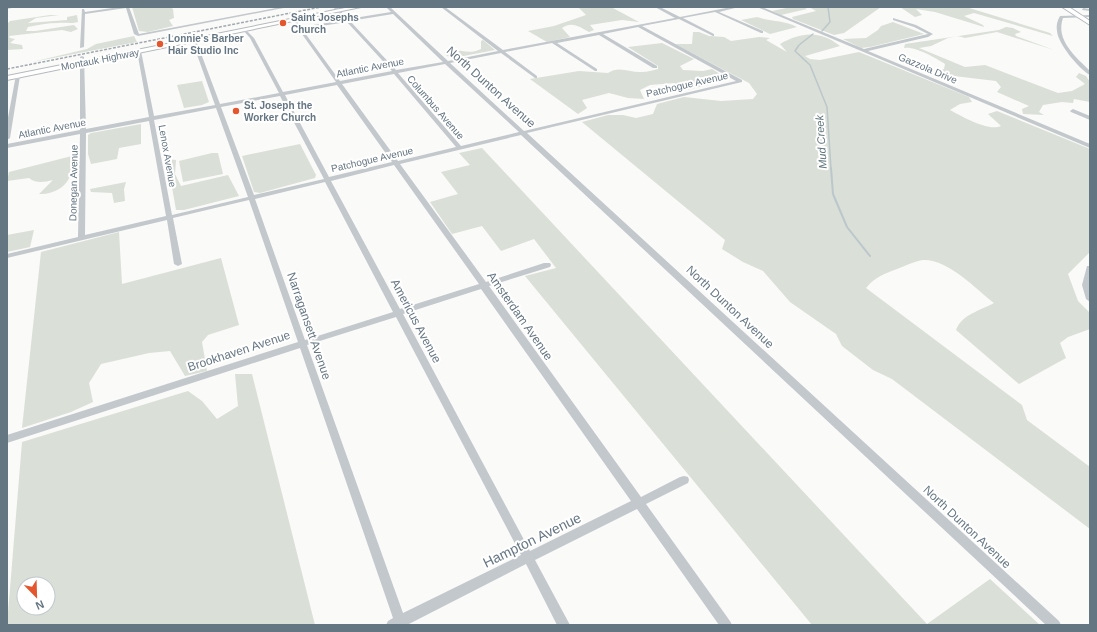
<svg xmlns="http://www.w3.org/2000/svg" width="1097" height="632" font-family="Arial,sans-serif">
	<rect width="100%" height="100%" fill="#fafaf8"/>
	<g fill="#dadfd7" fill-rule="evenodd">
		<path d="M132 7H170L173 9 174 18 169 20 173 26 148 32 139 31Z"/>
		<path d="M578 7H611L639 22 622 20 590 25 594 30 589 32C580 27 572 21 562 28L570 37 547 42 528 31 554 26 586 15Z"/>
		<path d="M791 7H803L807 9 781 15 772 11Z"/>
		<path d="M809 7H881L844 33 834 35 793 19 792 17 816 11Z"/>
		<path d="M900 7H966L1050 33 1053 36 974 13 964 16 983 25 984 27 935 12 916 9 922 15 915 17Z"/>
		<path d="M50 15H59L36 18 28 23 67 20V17L77 15 78 22C71 24 65 22 58 23 48 23 38 25 28 27L26 31H35L74 25 78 29 71 32 62 30 9 36 10 38 15 39 10 43 22 45 23 49 7 50V24L10 21Z"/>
		<path d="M757 17C771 22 784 20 797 27L770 34 741 20Z"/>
		<path d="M893 22 924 34 870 47 861 48 843 39 866 38 878 30 881 26Z"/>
		<path d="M1006 27 1013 28 1021 32 1015 34 1016 36 1054 50 997 32 965 38 958 36 948 38 931 46 919 48 965 67 985 65 1058 93 1072 91 1085 84 1076 77 1079 73 1086 76 1090 82V102L1074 99 1073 103 1062 102 1043 105 1039 112 1044 115 1023 114 1022 109 1029 106 997 92 1001 87 996 81 937 74 934 73 944 69 945 64C936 58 915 46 904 48L905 44 999 30Z"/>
		<path d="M693 32H699L709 36 724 37 731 41 759 37 770 38 766 40 787 52 780 44C801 32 820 30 840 46L805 56 810 59 820 60 859 52 969 97 972 102 960 104 950 110C961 116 989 132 1001 126L988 114 997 111 1090 149V252L1068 274 1078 301 1090 313V329L1068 337 1060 343 1066 358 1019 384 956 330C962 314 980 311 994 303 976 289 948 259 923 260 915 261 905 266 897 269 884 274 875 277 866 288L1022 405 1027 420 1090 467V529L892 379 873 370 842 346 836 334 790 302 763 271 743 262 722 249 725 240 582 122 608 115H623L636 118 653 114 657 104 684 97 721 101 753 99 757 94 749 83 675 44H692Z"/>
		<path d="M134 36 137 42 32 62 87 49 96 44Z"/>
		<path d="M483 40 495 50 453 58 447 56 444 52C447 52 452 50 454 50 464 51 471 54 481 49V41Z"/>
		<path d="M662 43 694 59 680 66 683 70 703 71 712 69 725 77 715 83 687 90 674 83 650 85 640 90 644 99 628 98 609 93 582 100 587 108 578 114 530 79 579 71 608 73C619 65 630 73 642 72 647 72 653 70 658 69V66L628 47Z"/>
		<path d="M202 81 209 102 202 105 184 108 177 85Z"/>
		<path d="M141 124V144L119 148 117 159 91 164 88 154V135L91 133Z"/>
		<path d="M300 144 316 175 315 178 260 193 254 192 242 156Z"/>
		<path d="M482 148 927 624 990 579 1040 625H812L525 276 556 268 534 239 501 251 482 226 452 234 430 202 458 194 441 172 470 165 459 153Z"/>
		<path d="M212 153H218L223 174 183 182 179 161Z"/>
		<path d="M72 156C72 162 72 170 70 176 66 188 51 195 39 194L53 180C44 182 37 184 29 178L7 181 9 172Z"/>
		<path d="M167 159 176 160 175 174 181 186 228 175 239 196 184 210H176Z"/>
		<path d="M126 182 124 189 125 201 114 203 112 193 91 192 90 189Z"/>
		<path d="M34 230 30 247 7 252V235Z"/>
		<path d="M119 232 122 284 221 258 239 325 208 335 202 342 207 371 185 376 170 351 149 353 101 364 89 383 93 402 71 412 22 428 41 252Z"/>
		<path d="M235 374H252L315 625H7L22 442 188 391 202 401 217 419 238 406ZM24 584H48V608H24Z"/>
	</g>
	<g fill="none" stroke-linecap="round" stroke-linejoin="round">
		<g stroke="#bbc7cb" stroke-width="1.5">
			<path d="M822 31 830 22 828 7"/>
			<path d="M813 34 799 45 795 51 810 65 827 107 831 169"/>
		</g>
		<path stroke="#bbc7cb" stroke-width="2" d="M831 168 833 194 847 227 870 256"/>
		<g stroke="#b5babe" stroke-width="2">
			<g id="major">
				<path d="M350 7H361L7 80V76Z"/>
				<path d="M1062 7H1069L1090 21V25Z"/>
			</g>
		</g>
		<g fill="#c3c8cc" fill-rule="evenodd">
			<path d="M7 7H17L7 9Z"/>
			<path d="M119 7H129L139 34 281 7H289L138 36 134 34 126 8 85 14 84 47 80 48 82 9H84L85 12Z"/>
			<path d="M333 7H337L348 19 391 12 386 7H390L448 61 498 51 441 7H445L503 50 675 18 655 7H660L680 17 731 7H739L719 12 763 31V33H761L715 12 683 18 714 34V36H713L679 19 642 26 742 80V82L527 133 1059 621 1061 625H1046L521 135 400 164 486 282 544 263H550L551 265 550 267 489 286 641 497 680 477 684 476 688 477 689 480 688 483 646 504 730 621 732 625H719L637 509 535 560 570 625H557L526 564 407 625H386L388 621 393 618 300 348 7 443V435L298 342 249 200 173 218 182 264 178 266 174 264 167 220 7 258V254L78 237 80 134 7 148V144L80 130V57L82 56 84 57 86 129 149 117 137 51 139 50 141 51 154 116 215 105 190 35 192 34 194 35 220 104 279 93 250 38 243 30 245 29 254 38 283 92 336 82 292 20 295 19 301 27 345 20ZM393 14 443 62 396 70 350 21ZM347 22 392 71 340 81 302 29ZM638 27 736 81 524 131 450 63 501 53 535 78H537V76L505 52 552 43 595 71H597V69L557 43 599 35 653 68H657V66L603 34ZM445 64 519 132 461 146 398 73ZM394 74 456 147 398 161 342 84ZM337 85 392 162 329 177 285 95ZM280 96 324 179 254 195 221 107ZM216 108 248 197 172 215 154 120ZM149 121 166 216 85 235 86 133ZM394 165 479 284 400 309 331 181ZM325 182 393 312 305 340 255 199ZM481 289 631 501 530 551 403 314ZM396 317 521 555 403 613 307 345Z"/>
			<path d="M757 7H762L864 49 928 34 914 27 893 20V18L916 25 933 34 928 37 868 51 1090 144V148Z"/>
			<path d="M1083 8 1090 9V11L1082 10Z"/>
			<path d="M1090 15V17L1063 18C1055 40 1076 57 1090 71V75C1079 69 1058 44 1057 31 1056 26 1057 21 1060 16Z"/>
			<path d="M16 75 20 76 10 138 7 140V123Z"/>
			<path d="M1073 109 1090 116V120L1071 112 1070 111Z"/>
			<path d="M1087 266H1090V302L1086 299 1082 285Z"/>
		</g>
		<use href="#major" fill="#fff" fill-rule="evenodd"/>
		<path stroke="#a2aab0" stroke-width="1.5" stroke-dasharray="3 1.5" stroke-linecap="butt" d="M7 69 321 7"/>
	</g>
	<g fill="#e4572e" stroke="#fff" stroke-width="1.5">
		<circle cx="283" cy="23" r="4"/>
		<circle cx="160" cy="44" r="4"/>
		<circle cx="236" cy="111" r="4"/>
	</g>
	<g text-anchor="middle" stroke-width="4" stroke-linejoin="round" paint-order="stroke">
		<g font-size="10" font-weight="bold" fill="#657683" stroke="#fff" text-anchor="start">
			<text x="291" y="21">Saint Josephs<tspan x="291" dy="12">Church</tspan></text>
			<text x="168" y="42">Lonnie's Barber<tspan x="168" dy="12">Hair Studio Inc</tspan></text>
			<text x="244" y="109">St. Joseph the<tspan x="244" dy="12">Worker Church</tspan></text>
		</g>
		<g font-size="10" fill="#657683" stroke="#fff">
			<text transform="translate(100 59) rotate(-11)" y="4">Montauk Highway</text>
			<text transform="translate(370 67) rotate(-11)" y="4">Atlantic Avenue</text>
			<text transform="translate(928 68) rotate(23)" y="4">Gazzola Drive</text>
			<text transform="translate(687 84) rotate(-13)" y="4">Patchogue Avenue</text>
			<text transform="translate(436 107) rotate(49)" y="4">Columbus Avenue</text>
			<text transform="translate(52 128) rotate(-11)" y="4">Atlantic Avenue</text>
			<text transform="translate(168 156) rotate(80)" y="4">Lenox Avenue</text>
			<text transform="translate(372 159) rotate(-13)" y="4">Patchogue Avenue</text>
			<text transform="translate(73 183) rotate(-89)" y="4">Donegan Avenue</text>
		</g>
		<g font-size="11" font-style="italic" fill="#60757c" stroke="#fff">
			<text transform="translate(821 142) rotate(-94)" y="4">Mud Creek</text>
		</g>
		<g font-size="12" fill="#657683" stroke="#fff">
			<text transform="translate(491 87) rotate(42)" y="4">North Dunton Avenue</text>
			<text transform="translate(730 307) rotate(43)" y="4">North Dunton Avenue</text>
			<text transform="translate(520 316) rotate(55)" y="4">Amsterdam Avenue</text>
			<text transform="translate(416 321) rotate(62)" y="4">Americus Avenue</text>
			<text transform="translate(309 326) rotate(71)" y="4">Narragansett Avenue</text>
			<text transform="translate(239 351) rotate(-18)" y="4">Brookhaven Avenue</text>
			<text transform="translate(967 527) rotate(43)" y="4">North Dunton Avenue</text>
		</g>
		<g font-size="14" fill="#657683" stroke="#fff">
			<text transform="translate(532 540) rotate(-26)" y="5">Hampton Avenue</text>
		</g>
	</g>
	<rect width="1097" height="632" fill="none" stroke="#657683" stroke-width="16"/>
	<g transform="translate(36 596) rotate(157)"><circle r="19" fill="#ffffff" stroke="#c1c8cd"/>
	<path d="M0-3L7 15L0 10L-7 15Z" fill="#e4572e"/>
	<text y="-6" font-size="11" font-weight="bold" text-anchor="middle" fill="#657683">N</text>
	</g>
</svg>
